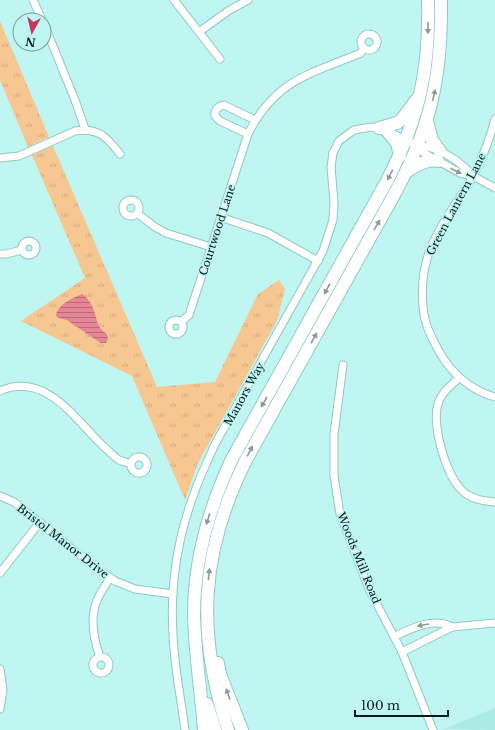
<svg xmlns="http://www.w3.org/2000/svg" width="495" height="730" font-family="'Libre Baskerville',serif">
	<defs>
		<pattern id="grass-tufts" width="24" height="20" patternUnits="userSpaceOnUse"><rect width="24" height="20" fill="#f7c791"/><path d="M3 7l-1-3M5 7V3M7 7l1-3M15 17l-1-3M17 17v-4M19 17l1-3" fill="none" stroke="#d2aa7c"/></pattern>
		<pattern id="water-rules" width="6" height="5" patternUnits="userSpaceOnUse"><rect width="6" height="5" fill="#e68595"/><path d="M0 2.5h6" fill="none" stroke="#b86c79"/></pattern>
	</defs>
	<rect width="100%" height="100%" fill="#bff6f1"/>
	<path fill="#aaebe6" d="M495 708V730L444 729Z"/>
	<g fill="url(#grass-tufts)">
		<path d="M0 21 49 137 28 147 0 80Z"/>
		<path d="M53 146 157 387 215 382 258 294 279 280 285 289 277 321 198 463 185 500 132 376 21 321 85 278 32 155Z"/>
	</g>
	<path fill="url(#water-rules)" d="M83 294C88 299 92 304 94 311 98 322 96 326 107 334L108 339 106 343H101L96 340 67 320 59 318 56 316C57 305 73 297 83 294Z"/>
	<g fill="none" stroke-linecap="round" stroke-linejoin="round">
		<g stroke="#92c8c3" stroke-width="9">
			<g id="street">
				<path d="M33 0 42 20"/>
				<path d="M174 0 220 59"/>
				<path d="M44 24 75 100 85 129"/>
				<path d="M199 32 228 11 248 0"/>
				<circle cx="369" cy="42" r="8"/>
				<path d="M495 119C490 139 482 159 472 178 457 203 432 235 426 263 421 280 421 309 427 326 430 335 435 344 440 353 451 373 472 391 495 397"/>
				<path d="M248 134 220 121 215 116C214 110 218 106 224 105L255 120"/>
				<path d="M418 146C438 146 460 161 473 176"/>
				<path d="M0 158 19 156 75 131C98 127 107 137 120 154"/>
				<circle cx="131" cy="208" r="8"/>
				<path d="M138 214 155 227 166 233 211 247"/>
				<path d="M220 217 268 233 318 261"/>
				<circle cx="29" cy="248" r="7"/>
				<path d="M0 254H6L22 250"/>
				<circle cx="176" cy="327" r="7"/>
				<path d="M181 322 189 315 248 134C275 80 310 74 361 53L364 48"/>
				<path d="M343 365 334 434V476L340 514 369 589 402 652 433 730"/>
				<path d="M459 378C451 385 441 393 438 404 431 425 447 481 466 494 475 500 485 501 495 502"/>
				<path d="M0 391C45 371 75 419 103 446 108 450 113 456 119 460 123 461 127 463 131 464"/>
				<circle cx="139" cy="465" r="8"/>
				<path d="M0 496 14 502 97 569 115 581 135 589 173 594"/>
				<path d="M0 573 40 522"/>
				<path d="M395 636C412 628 434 617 452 627"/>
				<path d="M402 652 452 627 495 623"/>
				<circle cx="101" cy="665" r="8"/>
				<path d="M100 657C94 641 90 619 96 603 99 594 105 586 110 578"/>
				<path d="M0 669 3 690 0 709"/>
				<path d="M185 730C181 698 174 666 173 634 170 586 178 536 195 491 200 476 208 461 214 446L323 251 333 220 334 202 331 167 333 153 339 141 354 130 372 127 387 131 418 146 424 153 460 173 473 176 495 188"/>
			</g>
		</g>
		<g stroke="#92c8c3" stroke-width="14">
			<g id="highway">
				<path d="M427 121 432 140 440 151"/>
				<path d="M379 128 397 123 402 119 417 99"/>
				<path d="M387 131 397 143 400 156"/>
				<path d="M407 171C418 165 426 159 438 161"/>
				<path d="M218 663 220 674 242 730"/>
				<path d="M207 704 215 730"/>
				<path d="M204 730C201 692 195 653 194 615 194 560 209 508 232 459L388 179C419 117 430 70 428 0"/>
				<path d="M228 730C196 632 200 552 246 460L395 193C431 127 442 75 441 0"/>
			</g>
		</g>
		<use href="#street" stroke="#fff" stroke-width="7"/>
		<use href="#highway" stroke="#fff" stroke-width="12"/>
	</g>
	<defs><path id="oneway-solid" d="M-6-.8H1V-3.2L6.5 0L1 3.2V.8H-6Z"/></defs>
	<g fill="#8e9897">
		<use href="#oneway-solid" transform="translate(428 28) rotate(91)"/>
		<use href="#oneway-solid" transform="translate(434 95) rotate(-77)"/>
		<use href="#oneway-solid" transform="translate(456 171) rotate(27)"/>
		<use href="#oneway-solid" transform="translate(390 175) rotate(117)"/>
		<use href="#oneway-solid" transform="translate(377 225) rotate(-60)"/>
		<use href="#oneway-solid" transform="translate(327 289) rotate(119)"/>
		<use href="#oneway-solid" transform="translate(314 338) rotate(-61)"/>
		<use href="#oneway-solid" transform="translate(264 402) rotate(120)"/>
		<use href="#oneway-solid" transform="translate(250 451) rotate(-62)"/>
		<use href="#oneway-solid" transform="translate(208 519) rotate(107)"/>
		<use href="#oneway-solid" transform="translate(209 574) rotate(-84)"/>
		<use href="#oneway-solid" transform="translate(423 625) rotate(170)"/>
		<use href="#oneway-solid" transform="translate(228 694) rotate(-110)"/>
	</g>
	<g text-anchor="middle" stroke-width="3.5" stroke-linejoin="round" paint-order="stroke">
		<g font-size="11" fill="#041918" stroke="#bff6f1">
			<text transform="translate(456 204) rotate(-62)" y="4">Green Lantern Lane</text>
			<text transform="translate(217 230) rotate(-72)" y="4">Courtwood Lane</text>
			<text transform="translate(244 394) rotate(-61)" y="4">Manors Way</text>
			<text transform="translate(63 541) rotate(38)" y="4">Bristol Manor Drive</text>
			<text transform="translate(359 558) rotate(68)" y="4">Woods Mill Road</text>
		</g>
	</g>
	<g transform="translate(32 32) rotate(188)"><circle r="19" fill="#bff6f1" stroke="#749e9a"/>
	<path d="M0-3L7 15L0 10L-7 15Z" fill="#c8385e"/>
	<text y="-6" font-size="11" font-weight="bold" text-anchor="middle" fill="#041918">N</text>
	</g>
	<path d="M355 710v6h93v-6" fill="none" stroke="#041918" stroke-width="2"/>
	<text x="361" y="710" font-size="12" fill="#041918" stroke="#bff6f1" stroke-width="3" paint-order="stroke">100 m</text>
</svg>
